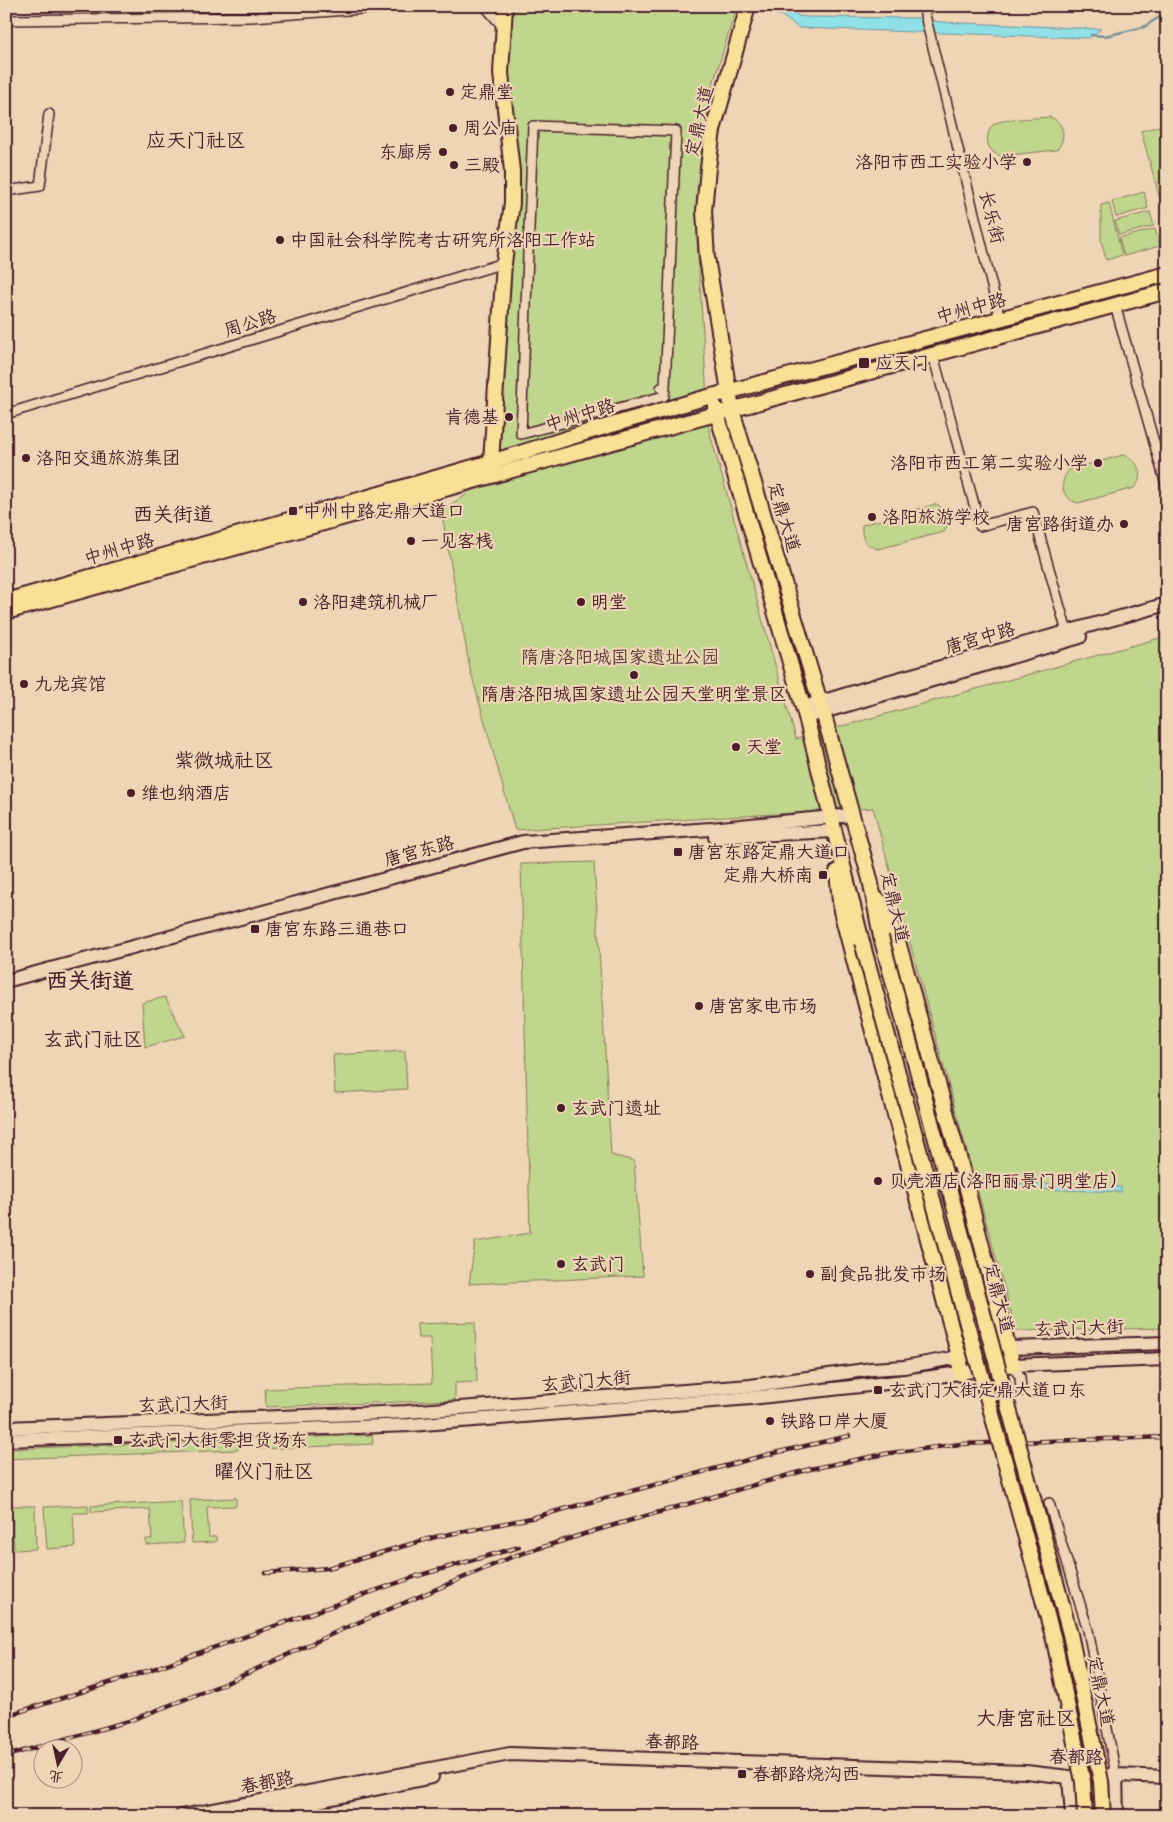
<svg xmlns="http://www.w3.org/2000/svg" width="1173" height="1822" font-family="'Patrick Hand','LXGW WenKai TC',sans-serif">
	<rect width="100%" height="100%" fill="#edd5b5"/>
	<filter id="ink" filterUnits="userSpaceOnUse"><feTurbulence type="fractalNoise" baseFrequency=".02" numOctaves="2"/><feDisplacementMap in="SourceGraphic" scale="10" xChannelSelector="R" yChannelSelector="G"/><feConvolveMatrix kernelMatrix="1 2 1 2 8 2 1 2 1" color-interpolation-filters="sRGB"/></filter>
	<g filter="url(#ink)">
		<g fill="#c0d68c" stroke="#857a5c">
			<path d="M511 6H737L710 94 699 179 697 238 709 430 796 739 1167 636V1328L1016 1331 873 808 515 830 470 669 441 510 466 495 497 433 518 185 517 149 512 99 507 74Z"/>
			<path d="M1050 117C1065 122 1067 140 1056 150L1001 156C995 154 990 151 988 144 986 137 989 126 996 123 1005 119 1039 118 1050 117Z"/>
			<path d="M1167 124V212L1164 213 1141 131Z"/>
			<path d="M1144 192 1148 208 1116 217 1112 201Z"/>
			<path d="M1109 203 1122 255 1106 260 1101 240V205Z"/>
			<path d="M1150 212 1154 226 1119 235 1115 221Z"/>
			<path d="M1155 229 1160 246 1124 256 1119 238Z"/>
			<path d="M1123 455C1139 459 1145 477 1134 488L1078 503C1062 499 1058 483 1069 470Z"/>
			<path d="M936 504C947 509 951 521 944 532L878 549C865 545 861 539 862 525Z"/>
			<path d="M594 862 611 1155 634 1161 643 1276 469 1284 475 1242 530 1233 521 864Z"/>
			<path d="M165 997 185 1036 145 1047 142 1003Z"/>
			<path d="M405 1051 407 1089 335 1093 333 1055Z"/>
			<path d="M475 1322 477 1382 455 1383V1400L266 1407 265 1389 432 1383 430 1338H418L417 1324Z"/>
			<path d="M372 1435 373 1444 259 1449V1439Z"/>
			<path d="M238 1440V1450L6 1459V1450L9 1449Z"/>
			<path d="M236 1498V1506L207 1507 209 1537H216V1542L192 1543 190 1500Z"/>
			<path d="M181 1501 184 1543 146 1545V1539H152L150 1509 91 1512V1506Z"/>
			<path d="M88 1505V1513H73L75 1547 47 1549 44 1507Z"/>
			<path d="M6 1506H35L36 1549 14 1550 12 1517H6Z"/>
		</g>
		<g fill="#8fe0e7" stroke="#73939c">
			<path d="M750 6H788L798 16 807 17 919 18 940 22 1101 29 1089 38 799 28 782 16Z"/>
			<path d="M1008 1183 1121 1187V1192L1008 1188Z"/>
		</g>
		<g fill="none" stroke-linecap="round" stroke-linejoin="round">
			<path stroke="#73939c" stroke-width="2.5" d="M1091 35 1105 36 1144 27 1167 12"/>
			<g stroke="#4a1f2b" stroke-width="12">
				<g id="street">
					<path d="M485 6 504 28"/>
					<path d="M924 6 925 15 1000 319"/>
					<path d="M6 20 252 17 402 6"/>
					<path d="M6 191 40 186 49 114"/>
					<path d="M1115 305 1167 488"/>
					<path d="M933 355 980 526 1033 512 1067 632"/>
					<path d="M661 388H665L676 131 533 126 521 434 664 396 665 388"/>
					<path d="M6 414 504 263"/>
					<path d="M1013 1365 1020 1377 1021 1391"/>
					<path d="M1049 1503 1088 1630 1116 1775"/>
				</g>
			</g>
			<g stroke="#4a1f2b" stroke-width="16">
				<g id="secondary">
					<path d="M804 707 887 682 1167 604"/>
					<path d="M806 717 1080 637"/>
					<path d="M715 837 834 831"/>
					<path d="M6 981 523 842 711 829 852 815"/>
					<path d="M6 1428 406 1412 750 1386 872 1369 904 1367 1009 1348 1167 1343"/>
					<path d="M6 1440 410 1425 751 1398 905 1381 1013 1365 1167 1359"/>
					<path d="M1116 1775 1117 1816"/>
					<path d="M1069 1777 1072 1816"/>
					<path d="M181 1816 510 1754 1026 1772 1069 1777 1116 1775 1167 1777"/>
					<path d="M248 1816 432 1777"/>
				</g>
			</g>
			<g stroke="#4a1f2b" stroke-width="18">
				<g id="primary">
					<path d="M748 6 713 130 708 168 704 211 707 258 732 410 823 712 870 879 881 937"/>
					<path d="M715 407 806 717 862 942"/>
					<path d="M493 470 491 462 504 263 512 203V171L501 73 505 6"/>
					<path d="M6 601 491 462 581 434 701 399 1167 274"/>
					<path d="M6 612 584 450 1167 291"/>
					<path d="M837 872 841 911 957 1349 961 1374"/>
					<path d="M879 900 897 938 959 1158 1013 1365"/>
					<path d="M914 1171 959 1158"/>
				</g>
			</g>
			<use href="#street" stroke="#edd5b5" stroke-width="9"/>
			<use href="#secondary" stroke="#edd5b5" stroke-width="12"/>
			<use href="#primary" stroke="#fadf96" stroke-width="14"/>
			<g stroke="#4a1f2b" stroke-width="4.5">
				<g id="rail">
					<path d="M266 1573 328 1568 435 1537 531 1518 770 1454 849 1436"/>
					<path d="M6 1716 147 1671 417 1576 519 1547"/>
					<path d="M6 1756 129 1721 224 1684 343 1629 514 1556 597 1530 810 1469 890 1453 961 1444 1167 1437"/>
				</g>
			</g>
			<use href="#rail" stroke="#edd5b5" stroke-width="2.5" stroke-dasharray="8" stroke-linecap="butt"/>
			<g stroke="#4a1f2b" stroke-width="18" stroke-linecap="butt">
				<g id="primary-bridge">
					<path d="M881 937 1070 1634 1101 1781 1103 1816"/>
					<path d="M862 942 1054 1640 1083 1782 1085 1816"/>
				</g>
			</g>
			<use href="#primary-bridge" stroke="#fadf96" stroke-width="14"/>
		</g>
	</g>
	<g fill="#4a1f2b" stroke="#edd5b5" stroke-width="2">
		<circle cx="450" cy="92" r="5"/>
		<circle cx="453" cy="128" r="5"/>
		<circle cx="443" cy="152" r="5"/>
		<circle cx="1027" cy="162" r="5"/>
		<circle cx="454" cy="165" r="5"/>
		<circle cx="280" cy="240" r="5"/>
		<rect x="858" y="357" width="12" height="12" rx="2.5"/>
		<circle cx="509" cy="417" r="5"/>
		<circle cx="26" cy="458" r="5"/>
		<circle cx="1098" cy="463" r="5"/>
		<rect x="288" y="506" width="10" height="10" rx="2.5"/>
		<circle cx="872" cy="517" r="5"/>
		<circle cx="1124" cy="524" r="5"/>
		<circle cx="411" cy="541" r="5"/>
		<circle cx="303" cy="602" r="5"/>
		<circle cx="581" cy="602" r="5"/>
		<circle cx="634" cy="675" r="5"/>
		<circle cx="24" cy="684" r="5"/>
		<circle cx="736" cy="747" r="5"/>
		<circle cx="131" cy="793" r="5"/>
		<rect x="673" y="847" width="10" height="10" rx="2.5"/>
		<rect x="818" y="870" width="10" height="10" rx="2.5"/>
		<rect x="250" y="924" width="10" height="10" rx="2.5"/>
		<circle cx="699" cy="1006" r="5"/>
		<circle cx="561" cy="1108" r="5"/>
		<circle cx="878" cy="1181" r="5"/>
		<circle cx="561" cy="1264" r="5"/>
		<circle cx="810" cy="1274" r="5"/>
		<rect x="873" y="1385" width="10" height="10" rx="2.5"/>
		<circle cx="770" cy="1421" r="5"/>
		<rect x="113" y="1435" width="10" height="10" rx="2.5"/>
		<rect x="737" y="1769" width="10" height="10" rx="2.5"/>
	</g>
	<g text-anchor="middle" stroke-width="4.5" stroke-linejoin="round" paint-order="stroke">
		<g font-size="18" fill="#4a1f2b" stroke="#edd5b5" text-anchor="start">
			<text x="460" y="98">定鼎堂</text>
			<text x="463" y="134">周公庙</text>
			<text x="433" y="158" text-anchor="end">东廊房</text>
			<text x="1017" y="168" text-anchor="end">洛阳市西工实验小学</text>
			<text x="464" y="171">三殿</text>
			<text x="290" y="246">中国社会科学院考古研究所洛阳工作站</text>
			<text x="875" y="369">应天门</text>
			<text x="499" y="423" text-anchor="end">肯德基</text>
			<text x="36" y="464">洛阳交通旅游集团</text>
			<text x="1088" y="469" text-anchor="end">洛阳市西工第二实验小学</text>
			<text x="303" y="517">中州中路定鼎大道口</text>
			<text x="882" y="523">洛阳旅游学校</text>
			<text x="1114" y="530" text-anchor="end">唐宫路街道办</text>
			<text x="421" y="547">一见客栈</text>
			<text x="313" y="608">洛阳建筑机械厂</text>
			<text x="591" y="608">明堂</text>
			<text x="34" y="690">九龙宾馆</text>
			<text x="634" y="700" text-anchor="middle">隋唐洛阳城国家遗址公园天堂明堂景区</text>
			<text x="746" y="753">天堂</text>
			<text x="141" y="799">维也纳酒店</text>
			<text x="688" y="858">唐宫东路定鼎大道口</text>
			<text x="813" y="881" text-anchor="end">定鼎大桥南</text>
			<text x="265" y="935">唐宫东路三通巷口</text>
			<text x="709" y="1012">唐宫家电市场</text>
			<text x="571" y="1114">玄武门遗址</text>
			<text x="888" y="1187">贝壳酒店(洛阳丽景门明堂店)</text>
			<text x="571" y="1270">玄武门</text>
			<text x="820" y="1280">副食品批发市场</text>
			<text x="888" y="1396">玄武门大街定鼎大道口东</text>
			<text x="780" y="1427">铁路口岸大厦</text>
			<text x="128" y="1446">玄武门大街零担货场东</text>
			<text x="752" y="1780">春都路烧沟西</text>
		</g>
		<g font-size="18" fill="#4a1f2b" stroke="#edd5b5">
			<text transform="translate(699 121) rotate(-77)" y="6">定鼎大道</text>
			<text transform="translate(992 217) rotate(76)" y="6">长乐街</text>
			<text transform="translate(971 308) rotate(-15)" y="6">中州中路</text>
			<text transform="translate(250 323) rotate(-17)" y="6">周公路</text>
			<text transform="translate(580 415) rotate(-17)" y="6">中州中路</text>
			<text transform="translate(784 517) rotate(73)" y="6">定鼎大道</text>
			<text transform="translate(119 549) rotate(-16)" y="6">中州中路</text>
			<text transform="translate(980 638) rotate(-16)" y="6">唐宫中路</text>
			<text transform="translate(419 851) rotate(-15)" y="6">唐宫东路</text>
			<text transform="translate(895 907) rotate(77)" y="6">定鼎大道</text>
			<text transform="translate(999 1298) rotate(75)" y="6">定鼎大道</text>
			<text transform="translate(1079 1328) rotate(-2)" y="6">玄武门大街</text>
			<text transform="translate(586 1381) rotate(-5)" y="6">玄武门大街</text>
			<text transform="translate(183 1404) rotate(-2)" y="6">玄武门大街</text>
			<text transform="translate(1101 1691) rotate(78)" y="6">定鼎大道</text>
			<text transform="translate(672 1742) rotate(2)" y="6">春都路</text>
			<text transform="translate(1076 1757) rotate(1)" y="6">春都路</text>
			<text transform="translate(267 1782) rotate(-11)" y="6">春都路</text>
		</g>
		<g font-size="18" fill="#5c3a3a" stroke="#edd5b5">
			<text x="620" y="663">隋唐洛阳城国家遗址公园</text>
		</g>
		<g font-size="20" fill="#4a1f2b" stroke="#edd5b5">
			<text x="196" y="147">应天门社区</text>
			<text x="173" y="521">西关街道</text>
			<text x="224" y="767">紫微城社区</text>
			<text x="93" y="1046">玄武门社区</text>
			<text x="264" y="1478">曜仪门社区</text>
			<text x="1026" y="1725">大唐宫社区</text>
		</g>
		<g font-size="22" font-weight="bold" fill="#4a1f2b" stroke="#edd5b5">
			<text x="90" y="988">西关街道</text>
		</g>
	</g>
	<rect width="1173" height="1822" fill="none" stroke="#edd5b5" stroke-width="25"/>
	<rect x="12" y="12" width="1148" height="1797" fill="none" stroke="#4a1f2b" stroke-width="2" filter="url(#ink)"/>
	<g transform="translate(58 1764) rotate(189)"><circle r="24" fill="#edd5b5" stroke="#ac8c7e"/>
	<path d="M0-4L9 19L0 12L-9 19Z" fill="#4a1f2b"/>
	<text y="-8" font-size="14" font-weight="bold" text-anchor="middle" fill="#4a1f2b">北</text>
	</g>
</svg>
